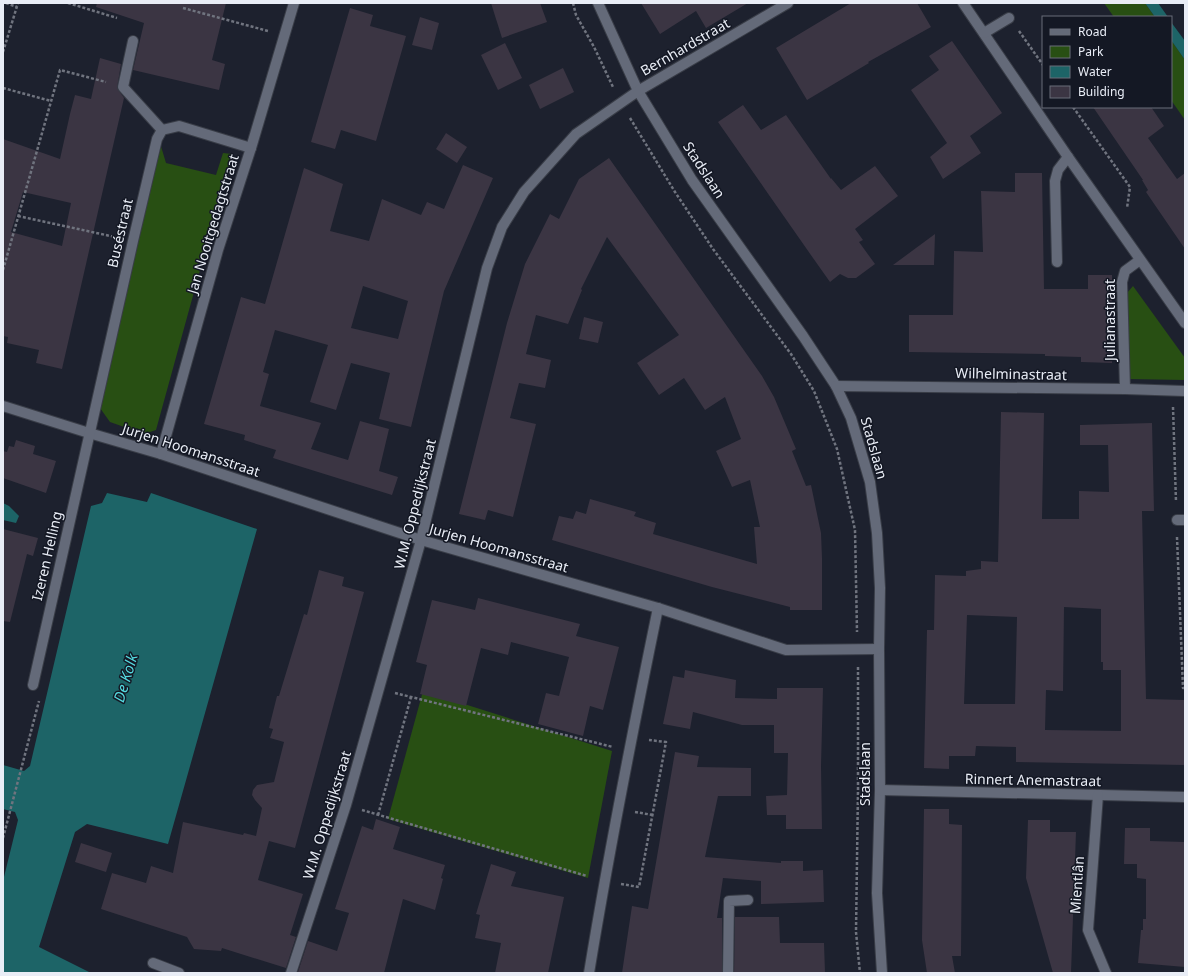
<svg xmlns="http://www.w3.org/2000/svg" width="1188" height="976" font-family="'Noto Sans',sans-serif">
	<rect width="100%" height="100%" fill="#1d212e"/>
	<g fill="#284f13">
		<path d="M1104 3H1145L1155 17H1114Z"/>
		<path d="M1171 40 1185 60V120L1171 100Z"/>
		<path d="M160 143 166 163 216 175 223 153 232 154 156 430 144 434 110 422 100 408Z"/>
		<path d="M1133 286 1185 358V380L1127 379V293Z"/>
		<path d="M423 691 612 751 588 878 388 819Z"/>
	</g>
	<g fill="#1d6467">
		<path d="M1145 3H1158L1168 17H1155Z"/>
		<path d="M1171 22 1185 41V60L1171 40Z"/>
		<path d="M107 493 147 502 151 493 257 529 168 844 87 824 75 832 39 947 91 973H3V881L18 820 15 812 3 809V765L24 771 30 766 91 506 102 503Z"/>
		<path d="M3 503 9 506 19 516 16 523 3 520Z"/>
	</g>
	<g fill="#3b3543" fill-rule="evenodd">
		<path d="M97 3H226L212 60 225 64 219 90 133 70 144 23 96 7Z"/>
		<path d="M491 3H540L547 22 502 38Z"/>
		<path d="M641 3H748L706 28 696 11 660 34Z"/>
		<path d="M851 3H917L931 27 868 62 869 63 807 100 776 48Z"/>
		<path d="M350 8 373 15 370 26 406 36 376 141 341 130 335 149 311 142Z"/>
		<path d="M420 17 439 23 432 50 412 45Z"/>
		<path d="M952 41 1002 113 970 136 981 153 943 179 930 157 947 143 911 90 939 70 929 56Z"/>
		<path d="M505 43 522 78 498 90 481 55Z"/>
		<path d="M100 58 121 64 117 88 124 98 62 369 36 363 39 350 7 343 8 337 3 336V139L60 159 70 114 75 95 91 99ZM23 192 71 203 62 246 11 232Z"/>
		<path d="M563 68 574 92 540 109 529 85Z"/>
		<path d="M743 105 761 130 786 115 831 179V178L841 190 875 166 898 196 855 229 863 240 859 242 875 264 856 278H848L840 274 830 282 813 258 718 122Z"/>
		<path d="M1093 107H1151L1164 126 1148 138 1177 179 1185 173V249L1146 192 1148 190 1142 180H1143Z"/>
		<path d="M446 133 467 147 457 163 436 149Z"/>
		<path d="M609 158 762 376 774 397 796 449 792 451 806 486 811 485 821 533 822 558V610H790V607L712 587 552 540 559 516 573 519 576 511 586 514 590 499 636 512 634 516 656 523 653 534 757 564 754 527H760L750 480 732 487 716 451 741 439 725 397 705 410 684 378 659 395 637 363 679 335 607 237 581 289 582 290 568 324 536 315 526 354 551 360 545 388 519 383 510 418 536 424 513 517 488 510 485 520 459 514 507 323 525 264 550 214 559 219 579 179Z"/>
		<path d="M463 165 493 178 444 291 411 427 379 419 390 373 351 363 336 410 310 402 328 345 275 330 263 372 269 374 260 406 321 423 311 449 348 460 360 421 389 429 379 471 398 477 392 495 273 458 276 450 244 440 245 435 204 424 241 297 265 304 304 168 343 184 330 231 369 241 382 199 421 215 427 202 444 209ZM363 286 408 301 398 339 351 328Z"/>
		<path d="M1015 173H1042L1044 289H1088V275H1112V363L1081 362V357L1045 356V354L909 352V315H953L954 251 983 252 981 191 1015 192Z"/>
		<path d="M935 234 934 265H893Z"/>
		<path d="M584 317 603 322 598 343 579 339Z"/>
		<path d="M1001 412 1044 413 1042 519H1079V491L1109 492 1108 445H1080V425L1152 423 1154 511H1142L1146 699 1185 700V765L1016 762V747L976 746 975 756H949V769L924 768 927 630H934L935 575 966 576V571L981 569V561L998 562ZM1064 607 1101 609V662H1103V670H1121V731L1045 730 1046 690 1063 691ZM967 615 1017 617 1015 704H964Z"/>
		<path d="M16 440 35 446 33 454 56 461 46 493 3 478V451L7 452 9 446 14 447Z"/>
		<path d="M3 529 38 538 33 556 27 554 10 622 3 621Z"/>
		<path d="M319 570 344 577 342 586 364 592 295 848 269 841 258 880 303 894 290 935 296 937 286 968 222 948 221 951 194 949 187 937 101 909 112 873 146 883 151 866 173 873 183 822 243 835 244 833 256 836 262 808 255 800 252 795 253 790 257 785 274 782 284 742 270 738 273 729 269 728 277 696H279L304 614 307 615Z"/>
		<path d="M478 598 580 624 576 636 619 647 603 710 590 706 583 736 538 724 546 693 559 696 569 657 511 642 508 655 481 648 466 706 420 694 427 665 416 662 432 600 475 610Z"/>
		<path d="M685 670 736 680 735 698 777 699V688H823L821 766 822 829H786V815H767L766 796 787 795 788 753H774V725H742L693 712 690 729 663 724 673 676 684 678Z"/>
		<path d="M675 752 699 756 697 767 751 768V796H718L705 857 781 863V861H803V871L823 870 824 902 761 904V881L723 878 717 918H722V973H622L632 906 648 909Z"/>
		<path d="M924 809H949V824L962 825 961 956H952L955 973H927L922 940Z"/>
		<path d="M376 819 400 827 393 849 445 865 441 878 443 879 435 910 403 899 384 973 298 972 308 941 337 951 349 913 335 909 362 826 373 830Z"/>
		<path d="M1028 820H1050V832H1076L1071 973H1053L1026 878Z"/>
		<path d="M1125 828H1150V841L1185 842V967L1138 963 1141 930H1143V919H1146V879L1137 878V864H1124Z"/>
		<path d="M81 843 112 853 106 872 75 862Z"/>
		<path d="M491 864 516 872 511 886 564 897 548 973H495L501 943 475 938 480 915 476 914Z"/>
		<path d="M735 917H779L780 943H824L825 973H734Z"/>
	</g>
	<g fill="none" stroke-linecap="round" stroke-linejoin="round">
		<g stroke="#393d47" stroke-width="12">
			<g id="minor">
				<path d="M598 3 638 91 692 180 803 336 836 386 851 418 870 482 877 533 880 588 879 649 880 790 877 893 882 973"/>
				<path d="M963 3 1068 157 1185 323"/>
				<path d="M984 33 1009 18"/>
				<path d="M133 41 123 87 162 130"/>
				<path d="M1057 262 1055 181 1058 170 1068 157"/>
				<path d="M836 386 1125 389 1185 391"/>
				<path d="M1125 389 1122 282 1125 271 1140 260"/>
				<path d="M3 406 89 433 161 454 421 540 658 608 786 650 879 649"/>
				<path d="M161 454 218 250 251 148 294 3"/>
				<path d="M1177 520H1185"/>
				<path d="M33 685 133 241 157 139 162 130 179 126 251 148"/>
				<path d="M880 790 1185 797"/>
				<path d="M1098 795 1088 930 1106 973"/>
				<path d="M153 963 179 973"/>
				<path d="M291 973 346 805 421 540 487 268 502 227 524 192 576 134 638 91 788 3"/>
				<path d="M589 973C609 851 633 729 658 608"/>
				<path d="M728 973 729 901 748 900"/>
			</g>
		</g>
		<g stroke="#70747f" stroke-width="2.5" stroke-dasharray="3 2" stroke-linecap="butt">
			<path d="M6 3 17 7"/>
			<path d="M68 3 117 18"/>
			<path d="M573 3 576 15 594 47 613 87"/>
			<path d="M183 8 268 31"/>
			<path d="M1019 31 1043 65"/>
			<path d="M3 52 18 3"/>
			<path d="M3 88 51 101"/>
			<path d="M1073 107 1130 187 1127 208"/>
			<path d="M630 118 675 192 713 249 791 354 814 391 837 449 855 530 857 632"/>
			<path d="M18 216 115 237"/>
			<path d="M3 270 60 70 106 82"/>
			<path d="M1173 407 1176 502"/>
			<path d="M1177 537 1183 688H1185"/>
			<path d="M858 667V789L856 932 860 973"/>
			<path d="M395 693 613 747"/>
			<path d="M362 810 587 876"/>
			<path d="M635 812 653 815"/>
			<path d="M378 815 411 697"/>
			<path d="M3 838 39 701"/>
			<path d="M621 884 639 887 666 742 649 740"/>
		</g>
		<use href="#minor" stroke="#646a79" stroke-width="10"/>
	</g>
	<g text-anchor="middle" stroke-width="3" stroke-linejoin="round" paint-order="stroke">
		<g font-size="14" fill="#e9edf6" stroke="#141824">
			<text transform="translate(685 47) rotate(-30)" y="5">Bernhardstraat</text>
			<text transform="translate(704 170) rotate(57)" y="5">Stadslaan</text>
			<text transform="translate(213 224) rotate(-73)" y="5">Jan Nooitgedagtstraat</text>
			<text transform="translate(120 233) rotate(-77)" y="5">Buséstraat</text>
			<text transform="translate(1110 320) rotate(-90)" y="5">Julianastraat</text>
			<text transform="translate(1011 374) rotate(1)" y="5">Wilhelminastraat</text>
			<text transform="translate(874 448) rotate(74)" y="5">Stadslaan</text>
			<text transform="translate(191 450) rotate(18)" y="5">Jurjen Hoomansstraat</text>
			<text transform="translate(415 504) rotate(-76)" y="5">W.M. Oppedijkstraat</text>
			<text transform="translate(499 548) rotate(16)" y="5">Jurjen Hoomansstraat</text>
			<text transform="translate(47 556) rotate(-77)" y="5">Izeren Helling</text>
			<text transform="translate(865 774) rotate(-90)" y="5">Stadslaan</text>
			<text transform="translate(1033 780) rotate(1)" y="5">Rinnert Anemastraat</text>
			<text transform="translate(327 815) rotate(-73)" y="5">W.M. Oppedijkstraat</text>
			<text transform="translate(1077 885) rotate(-86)" y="5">Mientlân</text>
		</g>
		<g font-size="15" font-style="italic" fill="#55dae0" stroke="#141824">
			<text transform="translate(126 678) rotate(-73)" y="5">De Kolk</text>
		</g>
	</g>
	<rect width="1188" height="976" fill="none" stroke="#e9edf6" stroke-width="8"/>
	<rect x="1042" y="16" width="130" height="92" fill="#141824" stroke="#696d78"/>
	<rect x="1050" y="29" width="20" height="6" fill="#646a79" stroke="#696d78"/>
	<text x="1078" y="36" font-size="12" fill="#e9edf6">Road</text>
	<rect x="1050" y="46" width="20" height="12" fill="#284f13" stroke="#696d78"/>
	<text x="1078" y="56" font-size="12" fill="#e9edf6">Park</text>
	<rect x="1050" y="66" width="20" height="12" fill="#1d6467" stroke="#696d78"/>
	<text x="1078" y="76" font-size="12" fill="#e9edf6">Water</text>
	<rect x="1050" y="86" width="20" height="12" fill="#3b3543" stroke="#696d78"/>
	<text x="1078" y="96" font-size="12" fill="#e9edf6">Building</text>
</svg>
